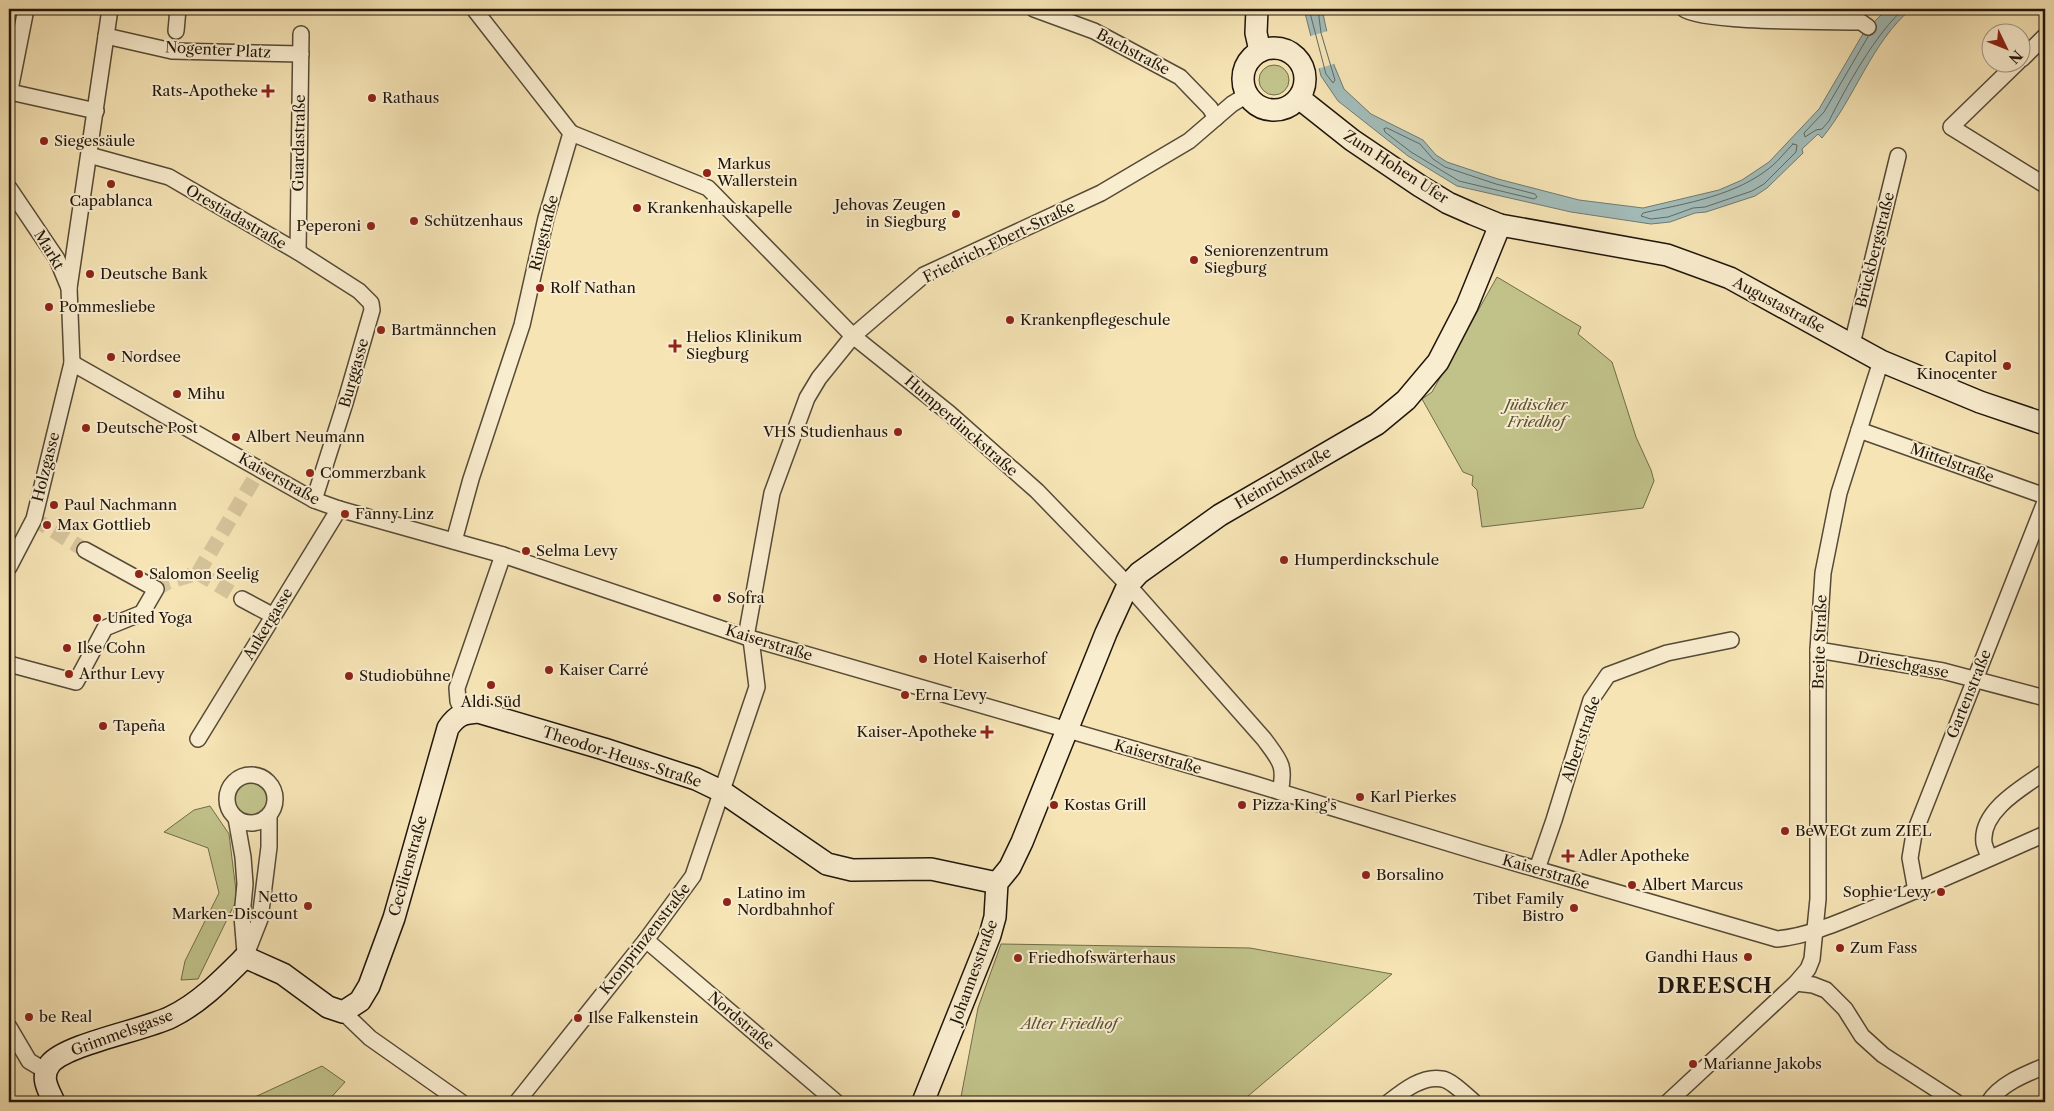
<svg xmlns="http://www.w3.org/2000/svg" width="2054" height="1111" font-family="'Libre Caslon Text',serif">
	<rect width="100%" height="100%" fill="#f6e4b5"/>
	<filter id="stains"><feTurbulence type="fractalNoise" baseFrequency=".004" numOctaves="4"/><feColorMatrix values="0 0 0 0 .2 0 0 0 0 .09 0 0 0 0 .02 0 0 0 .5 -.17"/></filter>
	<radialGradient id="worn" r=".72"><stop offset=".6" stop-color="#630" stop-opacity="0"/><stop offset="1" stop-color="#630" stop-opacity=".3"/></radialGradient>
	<g fill="#c1c28a" stroke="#706c4a">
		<circle cx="1274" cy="80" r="15"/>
		<path d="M1497 277 1581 327 1578 334 1612 362 1636 437 1651 470 1654 481 1643 508 1482 527 1477 490 1472 485 1473 476 1463 472 1422 399 1432 392Z"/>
		<circle cx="252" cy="799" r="19"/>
		<path d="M210 806 229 834 237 899 198 979 181 980 185 961 219 893 208 848 164 832 194 810Z"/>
		<path d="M1001 944 1250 948 1392 974 1241 1102H960L978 1008Z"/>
		<path d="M322 1066 345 1082 327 1102H244Z"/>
	</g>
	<path fill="#a2bcb9" stroke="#6e7a73" d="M1304 9H1322L1334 65 1344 89 1371 114 1423 140 1436 155 1447 162 1498 179 1579 200 1643 208 1719 190 1742 180 1769 162 1819 109 1864 32 1887 9H1911C1871 43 1855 98 1822 138L1818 134 1802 149 1803 153 1767 188 1755 196 1706 212 1695 213 1670 222 1651 224 1571 212 1457 186 1408 156 1338 101 1321 76Z"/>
	<path fill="#f6e4b5" d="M1328 31 1337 63 1317 69 1307 37Z"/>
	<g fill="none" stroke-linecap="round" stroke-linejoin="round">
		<g stroke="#616962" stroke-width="1">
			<path d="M1309 9 1326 74 1333 83 1335 80 1321 33 1318 9"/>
			<path d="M1869 35 1824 112 1804 133 1805 137 1816 130 1822 129 1829 121C1845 89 1877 31 1904 9"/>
			<path d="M1387 128 1420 144 1433 159 1445 167 1496 184 1535 194 1537 197 1534 199 1459 181 1411 152 1385 132 1384 129Z"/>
			<path d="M1793 144 1797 145 1796 152 1764 184 1752 191 1705 207 1693 208 1668 217 1651 219 1641 216 1643 213C1687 203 1736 196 1772 166 1779 160 1786 151 1793 144Z"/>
		</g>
		<g stroke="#d6c59c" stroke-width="15" stroke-dasharray="15 8" stroke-linecap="butt">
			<path d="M34 519 85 550"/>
			<path d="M198 573 242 599"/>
			<path d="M156 589 168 582 198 573 260 469"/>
		</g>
		<g stroke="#564a36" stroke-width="18">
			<g id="street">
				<path d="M474 9 571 133"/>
				<path d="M1034 9 1094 31 1180 77 1210 108 1216 118"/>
				<path d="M1684 9C1702 23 1831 21 1861 22L1868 27"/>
				<path d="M176 31 178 9"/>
				<path d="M106 36 172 51 301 54"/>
				<path d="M2022 59 2045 36"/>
				<path d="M2018 62 1951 127 2045 185"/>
				<path d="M10 92 96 111"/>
				<path d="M9 95 26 9"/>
				<path d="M571 133 708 188 853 336 949 413 1037 491 1128 585 1264 739C1280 761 1286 765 1280 792"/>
				<path d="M89 155 169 177 298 252 359 291 371 303 372 310 345 403 314 500"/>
				<path d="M9 188 57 259 69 288"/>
				<path d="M298 252 301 34"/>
				<path d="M1852 344 1898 156"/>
				<path d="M72 363 314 500 339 509 503 555 746 637 1251 783 1481 853 1777 939C1810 936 1844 920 1874 908 1932 884 1989 859 2045 834"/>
				<path d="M1859 430 2045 496"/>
				<path d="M454 541 471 479 522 325 546 218 571 133"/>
				<path d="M9 567 34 519 72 363 69 288 110 9"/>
				<path d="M242 599 272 615"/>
				<path d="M746 637 772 493 807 398 819 378 853 336 924 275 1101 193 1189 141 1232 104 1247 95"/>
				<path d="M1818 650 1943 671 2045 698"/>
				<path d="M9 664 76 682 105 628 142 613 156 589 85 550"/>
				<path d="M463 713 458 701 457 688 503 555"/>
				<path d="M198 739 339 509"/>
				<circle cx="251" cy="799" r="24"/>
				<path d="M236 818 243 857 245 884 242 916 245 953"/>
				<path d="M1989 858C1988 853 1985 848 1984 843 1980 811 2023 787 2045 772"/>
				<path d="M1537 869 1554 820 1591 700 1608 675 1667 653 1731 640"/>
				<path d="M1916 891 1910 858 1914 834 2045 502"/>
				<path d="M646 940 836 1102"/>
				<path d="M245 957 260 919 269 847V815"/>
				<path d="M1796 983 1813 985 1826 990 1845 1009 1862 1036 1883 1055 1956 1102"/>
				<path d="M343 1012 370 1038 461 1102"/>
				<path d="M9 1027 29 1061 46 1071"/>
				<path d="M517 1102 646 940 693 876 757 687 751 639"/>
				<path d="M1389 1102C1403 1091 1423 1075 1442 1079 1451 1080 1467 1096 1474 1102"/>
				<path d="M1668 1102 1796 983 1808 969 1812 959 1818 899V650L1823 573 1839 493 1881 361"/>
				<path d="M1989 1102C2000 1084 2026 1074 2045 1066"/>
			</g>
		</g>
		<g stroke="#20160b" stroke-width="24">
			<g id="secondary">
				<path d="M1257 9 1256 33 1260 51"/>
				<circle cx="1274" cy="79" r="31"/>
				<path d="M1299 98 1352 140 1420 186 1448 203 1473 214 1500 225 1667 255 1730 278 1881 361 1980 402 2045 424"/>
				<path d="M54 1102C48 1089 40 1077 50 1064 66 1044 145 1030 171 1017 200 1003 223 979 245 957L283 974 328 1007 343 1012 360 1001 369 986 394 918 448 728C457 715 463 713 478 712L604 749 696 779 721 791 827 864 852 870 931 869 997 883"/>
				<path d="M923 1102 990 935 995 917 997 883 1010 867 1022 842 1106 633 1128 585 1139 573 1220 515 1377 424 1406 400 1438 362 1467 306 1500 225"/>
			</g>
		</g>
		<use href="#street" stroke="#f9edcf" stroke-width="15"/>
		<use href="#secondary" stroke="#f9edcf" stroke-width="21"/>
	</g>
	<g fill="#8f2418" stroke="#f9edcf" stroke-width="2">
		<path d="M265.5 83.5h5v5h5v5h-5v5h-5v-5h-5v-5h5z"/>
		<circle cx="372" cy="98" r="5"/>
		<circle cx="44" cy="141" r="5"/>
		<circle cx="707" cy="173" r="5"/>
		<circle cx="111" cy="184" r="5"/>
		<circle cx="637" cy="208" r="5"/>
		<circle cx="956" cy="214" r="5"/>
		<circle cx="414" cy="221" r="5"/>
		<circle cx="371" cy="226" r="5"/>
		<circle cx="1194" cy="260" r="5"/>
		<circle cx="90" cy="274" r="5"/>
		<circle cx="540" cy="288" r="5"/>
		<circle cx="49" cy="307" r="5"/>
		<circle cx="1010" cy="320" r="5"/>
		<circle cx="381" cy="330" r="5"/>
		<path d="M672.5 338.5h5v5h5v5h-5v5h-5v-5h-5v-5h5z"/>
		<circle cx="111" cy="357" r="5"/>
		<circle cx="2007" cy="366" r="5"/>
		<circle cx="177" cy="394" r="5"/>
		<circle cx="86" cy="428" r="5"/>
		<circle cx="898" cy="432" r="5"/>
		<circle cx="236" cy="437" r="5"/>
		<circle cx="310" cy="473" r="5"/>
		<circle cx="54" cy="505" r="5"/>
		<circle cx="345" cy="514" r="5"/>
		<circle cx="47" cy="525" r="5"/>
		<circle cx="526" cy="551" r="5"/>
		<circle cx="1284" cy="560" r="5"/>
		<circle cx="139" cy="574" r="5"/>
		<circle cx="717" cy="598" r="5"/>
		<circle cx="97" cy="618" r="5"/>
		<circle cx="67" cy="648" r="5"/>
		<circle cx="923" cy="659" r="5"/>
		<circle cx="549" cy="670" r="5"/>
		<circle cx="69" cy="674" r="5"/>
		<circle cx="349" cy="676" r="5"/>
		<circle cx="491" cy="685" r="5"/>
		<circle cx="905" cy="695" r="5"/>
		<circle cx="103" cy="726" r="5"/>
		<path d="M984.5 724.5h5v5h5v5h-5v5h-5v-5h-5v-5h5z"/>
		<circle cx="1360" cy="797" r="5"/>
		<circle cx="1054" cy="805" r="5"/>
		<circle cx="1242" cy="805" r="5"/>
		<circle cx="1785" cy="831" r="5"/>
		<path d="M1565.5 848.5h5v5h5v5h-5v5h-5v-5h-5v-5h5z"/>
		<circle cx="1366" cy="875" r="5"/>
		<circle cx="1632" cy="885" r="5"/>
		<circle cx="1941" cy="892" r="5"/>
		<circle cx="727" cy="902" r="5"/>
		<circle cx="308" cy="906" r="5"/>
		<circle cx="1574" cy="908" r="5"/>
		<circle cx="1840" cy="948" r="5"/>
		<circle cx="1748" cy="957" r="5"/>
		<circle cx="1018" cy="958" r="5"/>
		<circle cx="29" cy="1017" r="5"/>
		<circle cx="578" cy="1018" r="5"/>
		<circle cx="1693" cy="1064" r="5"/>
	</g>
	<g text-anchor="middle" stroke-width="4" stroke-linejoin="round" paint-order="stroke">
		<g font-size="15" fill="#20160b" stroke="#f9edcf">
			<text transform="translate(218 50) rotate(3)" y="5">Nogenter Platz</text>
			<text transform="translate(1133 52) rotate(28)" y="5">Bachstraße</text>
			<text transform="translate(299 143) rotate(-89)" y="5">Guardastraße</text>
			<text transform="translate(1396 167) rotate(33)" y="5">Zum Hohen Ufer</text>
			<text transform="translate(236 217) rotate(30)" y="5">Orestiadastraße</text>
			<text transform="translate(544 233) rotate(-76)" y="5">Ringstraße</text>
			<text transform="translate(999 242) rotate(-26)" y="5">Friedrich-Ebert-Straße</text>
			<text transform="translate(49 250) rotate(59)" y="5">Markt</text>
			<text transform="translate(1875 250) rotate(-76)" y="5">Brückbergstraße</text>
			<text transform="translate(1779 305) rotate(28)" y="5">Augustastraße</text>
			<text transform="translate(354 373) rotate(-74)" y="5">Burggasse</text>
			<text transform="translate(961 426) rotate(41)" y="5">Humperdinckstraße</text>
			<text transform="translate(1952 463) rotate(20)" y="5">Mittelstraße</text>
			<text transform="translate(46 467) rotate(-76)" y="5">Holzgasse</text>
			<text transform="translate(1283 478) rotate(-30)" y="5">Heinrichstraße</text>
			<text transform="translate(279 479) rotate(29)" y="5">Kaiserstraße</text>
			<text transform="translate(268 624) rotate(-59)" y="5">Ankergasse</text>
			<text transform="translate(1820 642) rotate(-88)" y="5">Breite Straße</text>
			<text transform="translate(769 643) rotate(17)" y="5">Kaiserstraße</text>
			<text transform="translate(1903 665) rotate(10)" y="5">Drieschgasse</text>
			<text transform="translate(1969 694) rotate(-68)" y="5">Gartenstraße</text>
			<text transform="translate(1581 739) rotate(-71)" y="5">Albertstraße</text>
			<text transform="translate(622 757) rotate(18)" y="5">Theodor-Heuss-Straße</text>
			<text transform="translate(1158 757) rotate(16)" y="5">Kaiserstraße</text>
			<text transform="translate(408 866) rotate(-74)" y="5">Cecilienstraße</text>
			<text transform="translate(1546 872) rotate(16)" y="5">Kaiserstraße</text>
			<text transform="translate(645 939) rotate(-52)" y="5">Kronprinzenstraße</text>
			<text transform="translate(974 972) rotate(-70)" y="5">Johannesstraße</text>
			<text transform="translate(741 1021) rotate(40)" y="5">Nordstraße</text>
			<text transform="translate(122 1033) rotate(-20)" y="5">Grimmelsgasse</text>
		</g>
		<g font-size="15" fill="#20160b" stroke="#f9edcf" text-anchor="start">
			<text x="258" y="96" text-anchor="end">Rats-Apotheke</text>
			<text x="382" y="103">Rathaus</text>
			<text x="54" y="146">Siegessäule</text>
			<text x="717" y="169">Markus<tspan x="717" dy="17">Wallerstein</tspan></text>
			<text x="111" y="206" text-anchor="middle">Capablanca</text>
			<text x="946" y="210" text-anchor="end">Jehovas Zeugen<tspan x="946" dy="17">in Siegburg</tspan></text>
			<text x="647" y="213">Krankenhauskapelle</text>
			<text x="424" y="226">Schützenhaus</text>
			<text x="361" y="231" text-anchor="end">Peperoni</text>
			<text x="1204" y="256">Seniorenzentrum<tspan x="1204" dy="17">Siegburg</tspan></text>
			<text x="100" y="279">Deutsche Bank</text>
			<text x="550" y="293">Rolf Nathan</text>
			<text x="59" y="312">Pommesliebe</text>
			<text x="1020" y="325">Krankenpflegeschule</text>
			<text x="391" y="335">Bartmännchen</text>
			<text x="686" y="342">Helios Klinikum<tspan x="686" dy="17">Siegburg</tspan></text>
			<text x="121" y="362">Nordsee</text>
			<text x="1997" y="362" text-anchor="end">Capitol<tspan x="1997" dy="17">Kinocenter</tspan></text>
			<text x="187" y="399">Mihu</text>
			<text x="96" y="433">Deutsche Post</text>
			<text x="888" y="437" text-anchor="end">VHS Studienhaus</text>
			<text x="246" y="442">Albert Neumann</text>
			<text x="320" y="478">Commerzbank</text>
			<text x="64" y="510">Paul Nachmann</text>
			<text x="355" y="519">Fanny Linz</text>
			<text x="57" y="530">Max Gottlieb</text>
			<text x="536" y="556">Selma Levy</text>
			<text x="1294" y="565">Humperdinckschule</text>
			<text x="149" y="579">Salomon Seelig</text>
			<text x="727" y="603">Sofra</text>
			<text x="107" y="623">United Yoga</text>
			<text x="77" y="653">Ilse Cohn</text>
			<text x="933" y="664">Hotel Kaiserhof</text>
			<text x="559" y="675">Kaiser Carré</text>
			<text x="79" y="679">Arthur Levy</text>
			<text x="359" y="681">Studiobühne</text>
			<text x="915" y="700">Erna Levy</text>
			<text x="491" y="707" text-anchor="middle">Aldi Süd</text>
			<text x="113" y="731">Tapeña</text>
			<text x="977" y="737" text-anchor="end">Kaiser-Apotheke</text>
			<text x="1370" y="802">Karl Pierkes</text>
			<text x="1064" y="810">Kostas Grill</text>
			<text x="1252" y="810">Pizza King's</text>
			<text x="1795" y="836">BeWEGt zum ZIEL</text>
			<text x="1578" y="861">Adler Apotheke</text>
			<text x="1376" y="880">Borsalino</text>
			<text x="1642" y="890">Albert Marcus</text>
			<text x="1931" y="897" text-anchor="end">Sophie Levy</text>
			<text x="737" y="898">Latino im<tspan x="737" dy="17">Nordbahnhof</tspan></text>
			<text x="298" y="902" text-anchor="end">Netto<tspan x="298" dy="17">Marken-Discount</tspan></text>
			<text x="1564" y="904" text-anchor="end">Tibet Family<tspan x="1564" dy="17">Bistro</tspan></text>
			<text x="1850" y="953">Zum Fass</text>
			<text x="1738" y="962" text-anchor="end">Gandhi Haus</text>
			<text x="1028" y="963">Friedhofswärterhaus</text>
			<text x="39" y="1022">be Real</text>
			<text x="588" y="1023">Ilse Falkenstein</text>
			<text x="1703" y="1069">Marianne Jakobs</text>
		</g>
		<g font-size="15" font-style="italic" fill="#585237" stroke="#f9edcf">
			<text x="1536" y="410">Jüdischer<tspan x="1536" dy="17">Friedhof</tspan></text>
			<text x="1069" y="1029">Alter Friedhof</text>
		</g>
		<g font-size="20" font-weight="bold" letter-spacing="1" fill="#20160b" stroke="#f9edcf">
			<text x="1715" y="993">DREESCH</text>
		</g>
	</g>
	<rect width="2054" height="1111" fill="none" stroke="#f6e4b5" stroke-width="30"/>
	<rect x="10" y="10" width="2034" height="1091" fill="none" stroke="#20160b" stroke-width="2.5"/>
	<rect x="15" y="15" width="2024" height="1081" fill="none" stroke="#20160b"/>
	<g transform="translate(2006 48) rotate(133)"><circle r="24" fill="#f9edcf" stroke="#a29781"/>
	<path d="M0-4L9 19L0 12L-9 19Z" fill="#8f2418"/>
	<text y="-8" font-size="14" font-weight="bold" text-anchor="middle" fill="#20160b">N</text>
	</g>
	<rect width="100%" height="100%" filter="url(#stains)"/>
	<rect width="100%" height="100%" fill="url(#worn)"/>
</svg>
